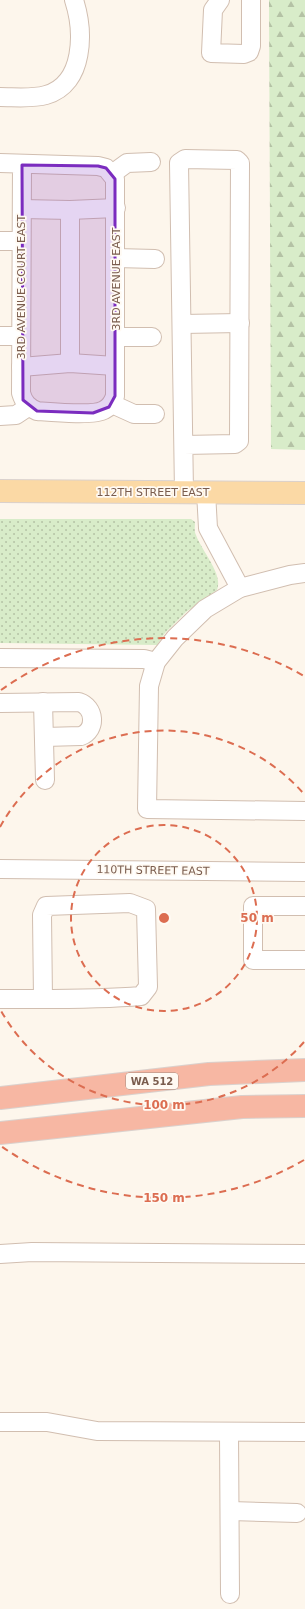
<svg xmlns="http://www.w3.org/2000/svg" width="305" height="1609" font-family="'DejaVu Sans',sans-serif">
	<defs>
		<pattern id="grass-dots" width="8" height="8" patternUnits="userSpaceOnUse"><rect width="8" height="8" fill="#d8ecc9"/><path d="M2 2h.1M6 6h.1" fill="none" stroke="#b4c2a5" stroke-width="1.8" stroke-linecap="round"/></pattern>
		<pattern id="forest-firs" width="22" height="20" patternUnits="userSpaceOnUse"><rect width="22" height="20" fill="#d8ecc9"/><path d="M5 1l3.5 6h-7zM16 11l3.5 6h-7z" fill="#b4c2a5"/></pattern>
	</defs>
	<rect width="100%" height="100%" fill="#fdf6ec"/>
	<path fill="url(#grass-dots)" d="M0 519H191L195 522C195 527 194 531 196 535 201 550 224 575 217 590L186 612 165 633 157 645 0 643Z"/>
	<path fill="url(#forest-firs)" d="M269 0H305V450L271 449Z"/>
	<g fill="none" stroke-linecap="round" stroke-linejoin="round">
		<g stroke="#d1beb0" stroke-width="20">
			<g id="minor">
				<path d="M220 0 213 10 211 53 244 54 249 52 251 46V0"/>
				<path d="M0 97C15 97 32 99 46 95 85 84 84 31 74 0"/>
				<path d="M0 163 98 166 106 168 115 179V396C113 402 110 407 104 410 94 416 51 412 37 411 28 407 24 403 21 393L22 165"/>
				<path d="M112 174 127 163 151 162"/>
				<path d="M22 209 70 210 116 208"/>
				<path d="M70 210V363"/>
				<path d="M0 241H21"/>
				<path d="M116 258 155 259"/>
				<path d="M182 324 240 323"/>
				<path d="M0 336H21"/>
				<path d="M116 337H152"/>
				<path d="M21 367 70 363 115 366"/>
				<path d="M112 404 134 414H155"/>
				<path d="M0 416 16 415 28 407"/>
				<path d="M184 492 179 163 185 159 237 160 240 163 239 441 235 444 184 445"/>
				<path d="M206 492 208 528 240 588"/>
				<path d="M305 573 290 575 240 588 205 609 175 638 156 662 149 686 147 809 305 811"/>
				<path d="M0 658 144 659 156 662"/>
				<path d="M43 702 45 780"/>
				<path d="M0 703 79 702C95 707 97 730 81 736L44 737"/>
				<path d="M0 869 305 872"/>
				<path d="M305 906H253V960H305"/>
				<path d="M0 999C47 999 94 1000 141 996L148 987 146 909 130 903 46 906 42 915 43 999"/>
				<path d="M0 1254 32 1252 305 1254"/>
				<path d="M0 1422H47L97 1431 305 1432"/>
				<path d="M229 1433 230 1594"/>
				<path d="M230 1511 297 1513"/>
			</g>
		</g>
		<g stroke="#dad1cd" stroke-width="24">
			<path id="major" d="M0 491 305 493"/>
		</g>
		<g stroke="#dad1cd" stroke-width="24">
			<g id="highway">
				<path d="M0 1098 209 1074 305 1070"/>
				<path d="M0 1133 242 1107 305 1106"/>
			</g>
		</g>
		<use href="#minor" stroke="#fff" stroke-width="18"/>
		<use href="#major" stroke="#fbd9a5" stroke-width="22"/>
		<use href="#highway" stroke="#f7b7a3" stroke-width="22"/>
	</g>
	<path fill="#7b2cbf" fill-opacity="0.2" stroke="#7b2cbf" stroke-width="3" stroke-linejoin="round" d="M22 165 98 166 106 168 115 179V396L109 407 93 413 37 411 23 400Z"/>
	<g fill="none" stroke="#dc6d51" stroke-width="2" stroke-dasharray="7 5">
		<circle cx="164" cy="918" r="93"/>
		<path d="M304 1042A187 187 0 0 1 0 1009M0 827A187 187 0 0 1 304 794"/>
		<path d="M304 1160A280 280 0 0 1 1 1146M1 690A280 280 0 0 1 304 676"/>
	</g>
	<g text-anchor="middle" stroke-width="3.5" stroke-linejoin="round" paint-order="stroke">
		<rect fill="#fffaf3" stroke="#a28b7f" stroke-width="1" x="126" y="1073" width="52" height="16" rx="3"/>
		<g font-size="10" font-weight="bold" fill="#7a5c4d">
			<text x="152" y="1085">WA 512</text>
		</g>
		<g font-size="11" fill="#7a5c4d" stroke="#fffaf3">
			<text transform="translate(116 279) rotate(-90)" y="4">3RD AVENUE EAST</text>
			<text transform="translate(21 287) rotate(-90)" y="4">3RD AVENUE COURT EAST</text>
			<text x="153" y="496">112TH STREET EAST</text>
			<text transform="translate(153 870) rotate(1)" y="4">110TH STREET EAST</text>
		</g>
	</g>
	<circle cx="164" cy="918" r="6" fill="#dc6d51" stroke="#fffaf3" stroke-width="2"/>
	<g font-size="12" text-anchor="middle" font-weight="bold" fill="#dc6d51" stroke="#fffaf3" stroke-width="3.5" stroke-linejoin="round" paint-order="stroke">
		<text x="257" y="922">50 m</text>
		<text x="164" y="1109">100 m</text>
		<text x="164" y="1202">150 m</text>
	</g>
</svg>
